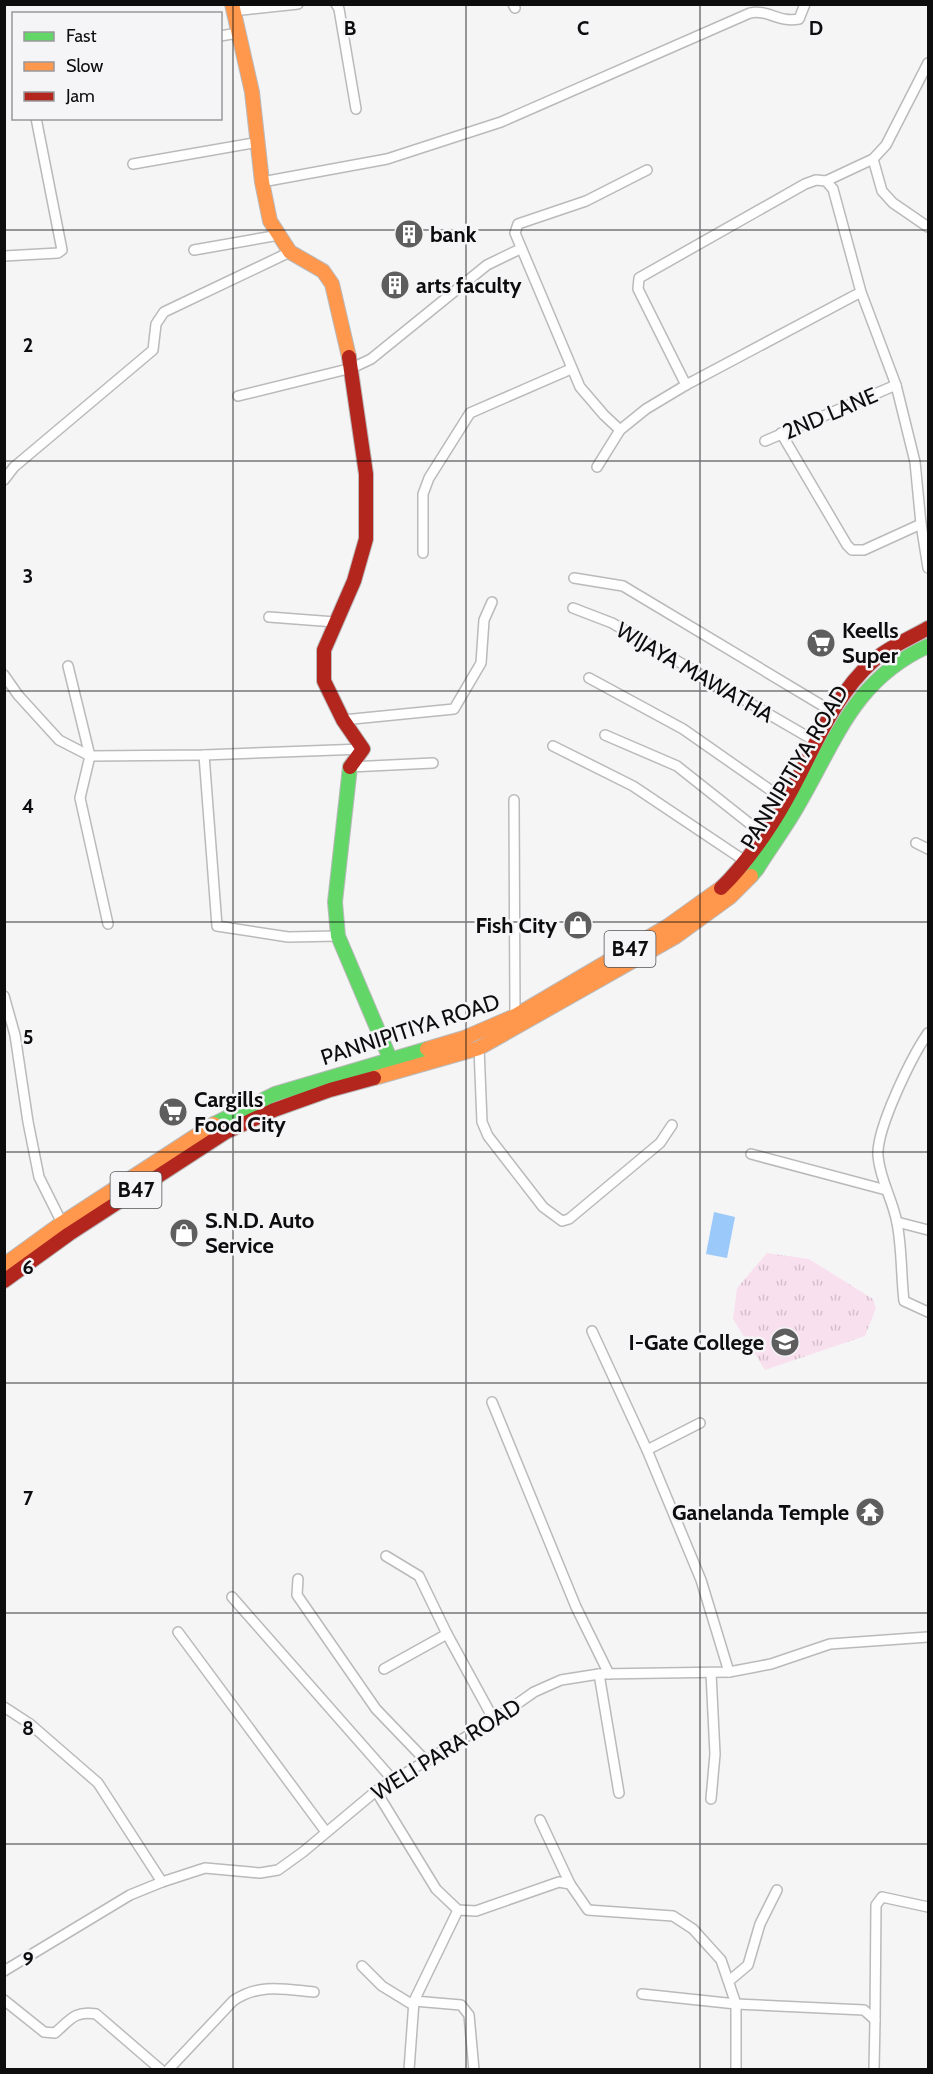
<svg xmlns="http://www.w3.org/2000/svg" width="933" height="2074" font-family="Cabin,sans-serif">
	<defs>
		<pattern id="park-tufts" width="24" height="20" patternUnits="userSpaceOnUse" patternTransform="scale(1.5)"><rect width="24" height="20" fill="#f9e0ef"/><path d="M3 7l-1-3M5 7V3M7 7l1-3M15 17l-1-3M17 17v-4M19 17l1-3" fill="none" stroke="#d4bfcc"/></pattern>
	</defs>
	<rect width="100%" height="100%" fill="#f5f5f6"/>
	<path fill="url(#park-tufts)" d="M767 1253 809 1259 873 1299 876 1308 865 1336 765 1370 733 1319 737 1288Z"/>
	<path fill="#9bc9fa" d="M714 1212 735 1217 727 1258 706 1254Z"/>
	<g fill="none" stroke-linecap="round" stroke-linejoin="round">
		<g stroke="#bababb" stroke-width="12">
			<g id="street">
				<path d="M336 4 339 9 356 109"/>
				<path d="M513 4 515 8"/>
				<path d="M233 11 298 4"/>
				<path d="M220 36 238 33"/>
				<path d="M873 159 882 191 893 203 928 227"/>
				<path d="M133 164 259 142"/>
				<path d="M826 181 873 159 886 145 928 63"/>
				<path d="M262 182 387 159 501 122 750 13C768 9 778 23 799 19L805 4"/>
				<path d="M194 250 279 235"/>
				<path d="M4 256 58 253 62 250 36 118"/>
				<path d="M861 292 686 385 638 289 639 278 805 184 816 180 826 181 833 189 861 292 896 385 915 462 921 524 928 568"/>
				<path d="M238 396 352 368 371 359 487 265 520 249"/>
				<path d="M620 430 604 415 580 387 515 233 518 224 586 201 647 170"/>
				<path d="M781 433 847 545 852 550H864L921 524"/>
				<path d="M765 441 896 385"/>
				<path d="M597 467 620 430 646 409 686 385"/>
				<path d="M4 480 14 467 153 350 156 324 164 312 290 252"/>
				<path d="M423 553V494L429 478 470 413 571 369"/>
				<path d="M574 578 623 586 833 712"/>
				<path d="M573 608 612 623 815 741"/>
				<path d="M269 617 335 622"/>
				<path d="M68 666 90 756 80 798 108 924"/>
				<path d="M4 675 18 695 59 740 90 756 204 755 363 749"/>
				<path d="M589 678 683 729 786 801"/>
				<path d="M343 720 454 709 481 663 484 620 492 602"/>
				<path d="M605 735 677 766 764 835"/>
				<path d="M553 746 633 786 745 861"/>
				<path d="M204 755 217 926 288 937 338 936"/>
				<path d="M350 767 433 763"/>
				<path d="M514 800 515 1016"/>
				<path d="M916 843 928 849"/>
				<path d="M4 996 15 1035 28 1122 39 1177 64 1227"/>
				<path d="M928 1033C912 1056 876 1129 878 1156 880 1180 893 1200 897 1223 902 1248 901 1276 904 1301L928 1312"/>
				<path d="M479 1048 482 1122 488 1136 543 1207 562 1221 569 1219 660 1143 672 1125"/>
				<path d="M751 1154 886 1190"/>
				<path d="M897 1222 928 1230"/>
				<path d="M592 1331 647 1450 701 1580 729 1672"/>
				<path d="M492 1402 576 1607 609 1674"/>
				<path d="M647 1450 700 1423"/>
				<path d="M386 1556 419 1576 447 1634 494 1720"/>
				<path d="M298 1579 297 1595 376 1709 426 1761"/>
				<path d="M232 1597 393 1780"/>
				<path d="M178 1632 326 1832"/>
				<path d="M384 1669 447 1634"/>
				<path d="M711 1673 715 1754 711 1799"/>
				<path d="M599 1674 619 1793"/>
				<path d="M4 1707 30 1724 98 1783 162 1882"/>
				<path d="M376 1791 436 1889 458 1910 476 1911 559 1882 570 1884 588 1910 673 1916 693 1929 721 1960 736 2004 864 2010 875 2020 874 2070"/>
				<path d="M540 1820 570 1884"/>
				<path d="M362 1966 382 1986 413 2005"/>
				<path d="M4 1971 130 1895 162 1882 205 1868 260 1873 278 1870 303 1852 376 1791 494 1720 534 1692 561 1680 599 1674 729 1672 771 1664 830 1644 928 1637"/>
				<path d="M729 1981 748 1965 760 1924 777 1890"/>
				<path d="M642 1994 736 2004V2070"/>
				<path d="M4 2000 44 2032 55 2033C70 2020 75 2010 96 2014L161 2070"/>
				<path d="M414 2001 461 2005 469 2015 474 2070"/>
				<path d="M875 2020 876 1905 882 1897 928 1907"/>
				<path d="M168 2070 233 2001C259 1983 284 1989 314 1992"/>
				<path d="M409 2070 414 2001 458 1910"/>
			</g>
		</g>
		<g stroke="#bababb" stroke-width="16">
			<g id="fast">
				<path d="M350 767 335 902 338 936 391 1061"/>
				<path d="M751 876 757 869C770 848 785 828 797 807 836 741 853 680 928 646"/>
				<path d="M214 1124 275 1094 427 1049"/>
			</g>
		</g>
		<g stroke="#bababb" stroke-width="16">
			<g id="slow">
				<path d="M232 4 252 92 262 182 270 221 290 252 323 271 332 284 349 357"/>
				<path d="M427 1049 464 1038 515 1016 668 926 721 888"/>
				<path d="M374 1078 479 1048 675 937 730 897 751 876"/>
				<path d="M4 1265 62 1223 214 1124"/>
			</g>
		</g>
		<g stroke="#bababb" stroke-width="16">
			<g id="jam">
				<path d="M349 357 366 474V539L354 581 324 650V681L343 720 363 749 350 767"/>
				<path d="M721 888C744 866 770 829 786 800 813 753 831 698 873 661 887 648 911 638 928 628"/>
				<path d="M4 1281 69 1234 226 1132 274 1110 330 1090 374 1078"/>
			</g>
		</g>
		<use href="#street" stroke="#fefefe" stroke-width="9"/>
		<use href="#fast" stroke="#63d668" stroke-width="14"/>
		<use href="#slow" stroke="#ff974d" stroke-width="14"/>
		<use href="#jam" stroke="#b3261e" stroke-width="14"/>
	</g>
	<path fill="none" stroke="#0d0d0e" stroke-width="1.5" stroke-opacity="0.55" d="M233 4V2070M466 4V2070M700 4V2070M4 230H928M4 461H928M4 691H928M4 922H928M4 1152H928M4 1383H928M4 1613H928M4 1844H928"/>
	<defs>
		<g id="building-disc" transform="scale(1.5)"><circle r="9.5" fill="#5e5e5f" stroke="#f5f4f7"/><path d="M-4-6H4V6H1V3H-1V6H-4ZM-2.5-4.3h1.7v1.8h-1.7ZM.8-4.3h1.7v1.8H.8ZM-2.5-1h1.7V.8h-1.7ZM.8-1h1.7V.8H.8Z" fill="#fff"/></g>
		<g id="supermarket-disc" transform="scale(1.5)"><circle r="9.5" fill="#5e5e5f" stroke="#f5f4f7"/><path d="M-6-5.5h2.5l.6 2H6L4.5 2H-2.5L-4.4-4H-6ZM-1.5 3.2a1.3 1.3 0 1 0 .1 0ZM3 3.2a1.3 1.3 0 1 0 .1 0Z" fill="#fff"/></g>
		<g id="shop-disc" transform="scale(1.5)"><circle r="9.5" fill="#5e5e5f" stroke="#f5f4f7"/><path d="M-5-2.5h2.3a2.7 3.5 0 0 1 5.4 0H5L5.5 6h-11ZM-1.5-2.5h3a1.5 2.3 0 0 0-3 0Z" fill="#fff"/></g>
		<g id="school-disc" transform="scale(1.5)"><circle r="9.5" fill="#5e5e5f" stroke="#f5f4f7"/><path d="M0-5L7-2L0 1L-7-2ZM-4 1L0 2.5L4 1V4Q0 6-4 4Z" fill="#fff"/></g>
		<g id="temple-disc" transform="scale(1.5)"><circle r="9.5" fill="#5e5e5f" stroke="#f5f4f7"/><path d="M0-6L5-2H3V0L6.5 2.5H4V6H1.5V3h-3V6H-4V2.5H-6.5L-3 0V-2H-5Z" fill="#fff"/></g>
	</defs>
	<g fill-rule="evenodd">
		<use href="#building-disc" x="409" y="234"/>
		<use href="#building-disc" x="395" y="285"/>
		<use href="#supermarket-disc" x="821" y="643"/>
		<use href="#shop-disc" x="578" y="925"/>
		<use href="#supermarket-disc" x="173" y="1112"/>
		<use href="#shop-disc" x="184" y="1233"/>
		<use href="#school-disc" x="785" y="1342"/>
		<use href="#temple-disc" x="870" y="1512"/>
	</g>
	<g text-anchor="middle" stroke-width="5" stroke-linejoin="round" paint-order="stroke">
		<g fill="#f5f4f7" stroke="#535254" stroke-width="1.5">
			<rect x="604.5" y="931" width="51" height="36" rx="4.5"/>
			<rect x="110.5" y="1172" width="51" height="36" rx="4.5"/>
		</g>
		<g font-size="21" font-weight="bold" fill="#0d0d0e">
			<text x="630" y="956">B47</text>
			<text x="136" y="1197">B47</text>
		</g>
		<g font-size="22" font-weight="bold" fill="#0d0d0e" stroke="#f5f4f7" text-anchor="start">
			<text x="430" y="242">bank</text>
			<text x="416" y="293">arts faculty</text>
			<text x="842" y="638">Keells<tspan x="842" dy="25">Super</tspan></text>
			<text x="557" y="933" text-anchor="end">Fish City</text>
			<text x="194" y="1107">Cargills<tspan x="194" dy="25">Food City</tspan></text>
			<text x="205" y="1228">S.N.D. Auto<tspan x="205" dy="25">Service</tspan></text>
			<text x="764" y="1350" text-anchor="end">I-Gate College</text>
			<text x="849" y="1520" text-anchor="end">Ganelanda Temple</text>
		</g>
		<g font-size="22" fill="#0d0d0e" stroke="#f5f4f7">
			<text transform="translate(830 413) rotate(-23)" y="8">2ND LANE</text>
			<text transform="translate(695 672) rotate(30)" y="8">WIJAYA MAWATHA</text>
			<text transform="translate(794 767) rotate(-59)" y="8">PANNIPITIYA ROAD</text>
			<text transform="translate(410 1029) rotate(-18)" y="8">PANNIPITIYA ROAD</text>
			<text transform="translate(446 1749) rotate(-32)" y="8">WELI PARA ROAD</text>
		</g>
	</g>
	<g font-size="20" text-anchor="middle" font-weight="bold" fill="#0d0d0e" stroke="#f5f4f7" stroke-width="5" stroke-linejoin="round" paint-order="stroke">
		<text x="350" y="35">B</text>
		<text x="583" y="35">C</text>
		<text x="816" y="35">D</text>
		<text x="28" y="352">2</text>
		<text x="28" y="583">3</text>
		<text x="28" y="813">4</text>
		<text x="28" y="1044">5</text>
		<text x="28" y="1274">6</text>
		<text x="28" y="1505">7</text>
		<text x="28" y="1735">8</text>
		<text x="28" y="1966">9</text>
	</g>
	<rect width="933" height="2074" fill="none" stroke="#0d0d0e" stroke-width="12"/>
	<rect x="12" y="12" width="210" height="108" fill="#f5f4f7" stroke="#98989a" stroke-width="1.5"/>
	<rect x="24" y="32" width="30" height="9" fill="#63d668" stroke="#98989a" stroke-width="1.5"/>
	<text x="66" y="42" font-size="18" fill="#0d0d0e">Fast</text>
	<rect x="24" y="62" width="30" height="9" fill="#ff974d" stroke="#98989a" stroke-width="1.5"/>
	<text x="66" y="72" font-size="18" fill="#0d0d0e">Slow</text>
	<rect x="24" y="92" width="30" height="9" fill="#b3261e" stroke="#98989a" stroke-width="1.5"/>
	<text x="66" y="102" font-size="18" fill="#0d0d0e">Jam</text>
</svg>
